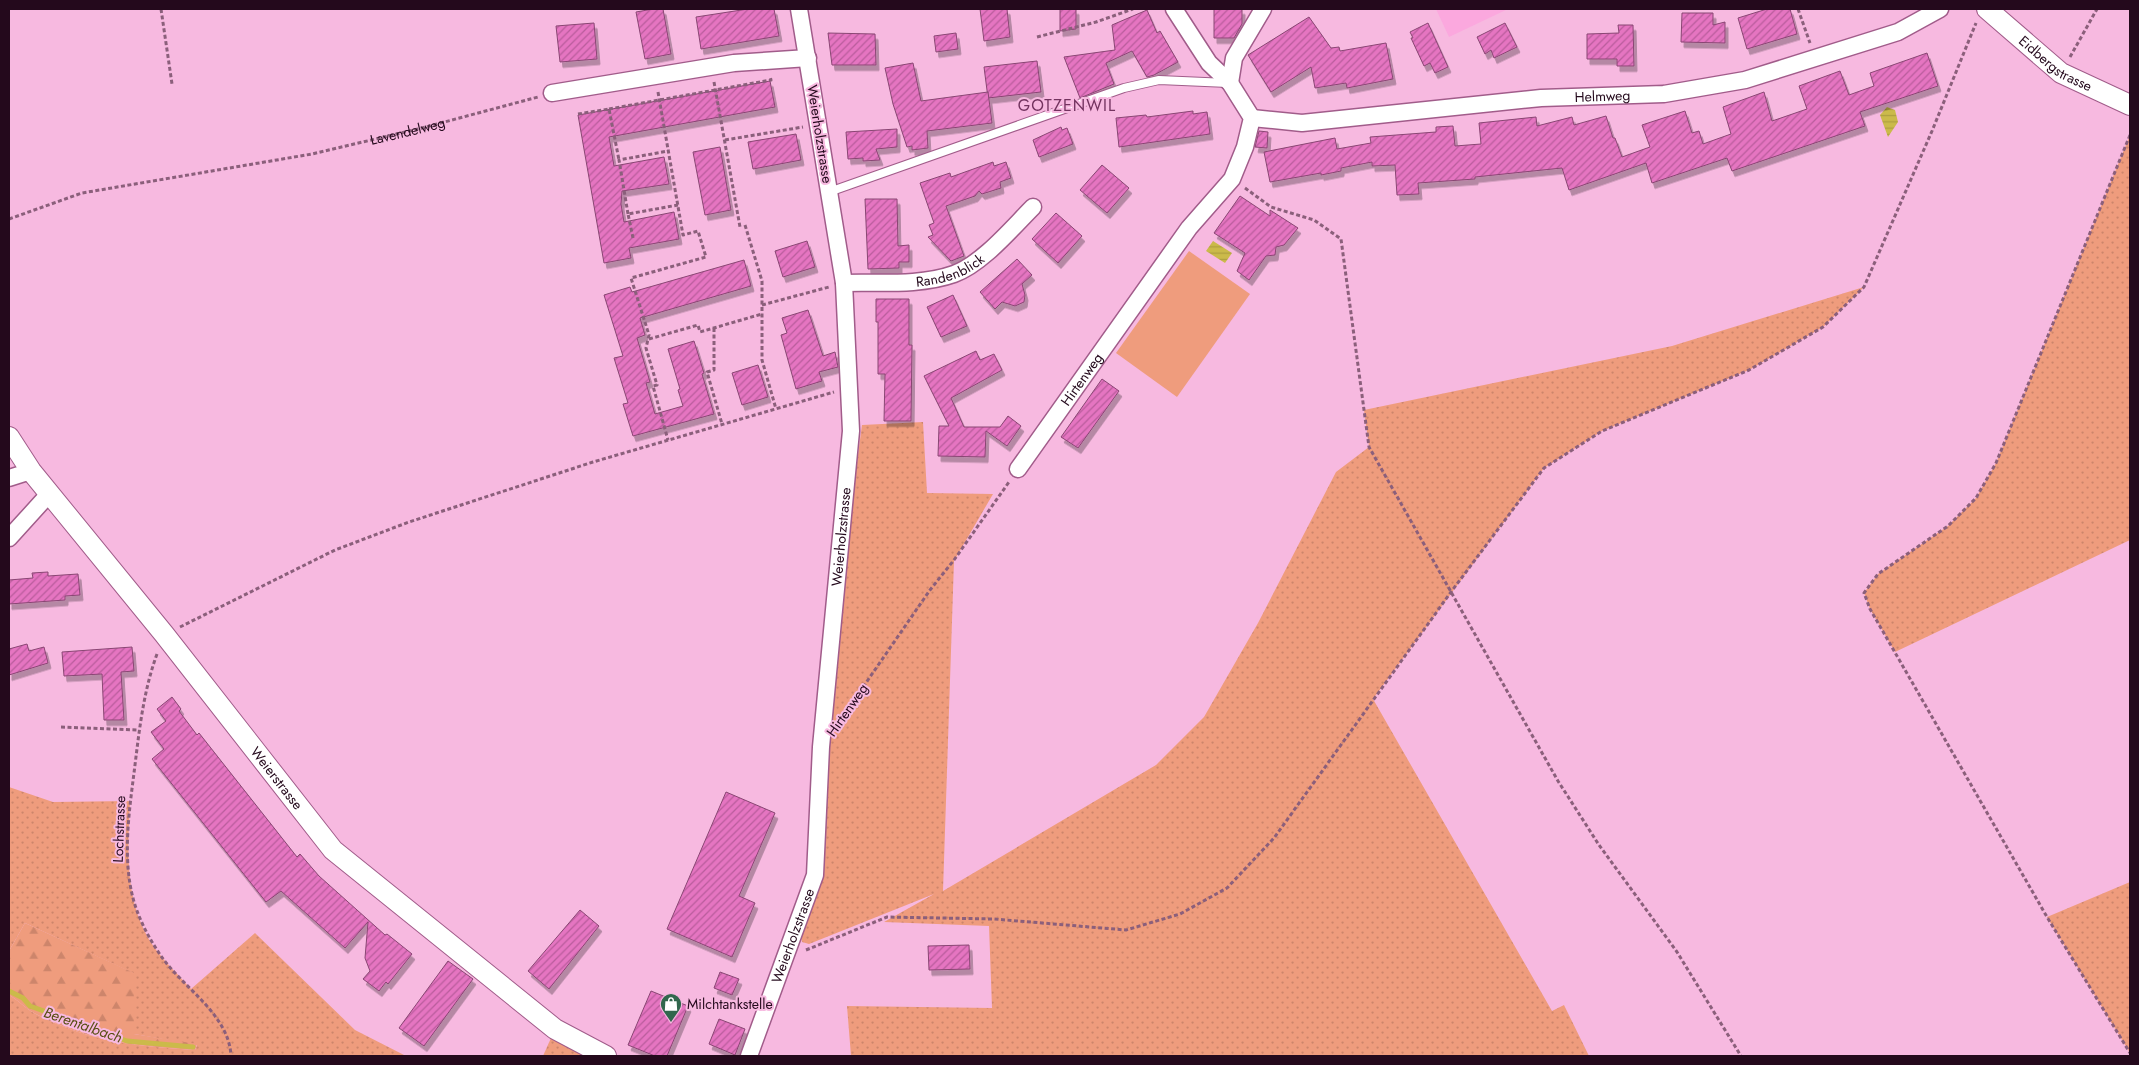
<svg xmlns="http://www.w3.org/2000/svg" width="2139" height="1065" font-family="Jost,sans-serif">
	<defs>
		<pattern id="grass-dots" width="8" height="8" patternUnits="userSpaceOnUse" patternTransform="scale(1.25)"><rect width="8" height="8" fill="#ef9c7d"/><path d="M2 2h.1M6 6h.1" fill="none" stroke="#cd856b" stroke-width="1.8" stroke-linecap="round"/></pattern>
		<pattern id="forest-firs" width="22" height="20" patternUnits="userSpaceOnUse" patternTransform="scale(1.25)"><rect width="22" height="20" fill="#ef9c7d"/><path d="M5 1l3.5 6h-7zM16 11l3.5 6h-7z" fill="#cd856b"/></pattern>
		<pattern id="water-rules" width="6" height="5" patternUnits="userSpaceOnUse" patternTransform="scale(1.25)"><rect width="6" height="5" fill="#cbba4a"/><path d="M0 2.5h6" fill="none" stroke="#ae9f40"/></pattern>
		<pattern id="building-hatch" width="6" height="6" patternUnits="userSpaceOnUse" patternTransform="scale(1.25)"><rect width="6" height="6" fill="#e574c1"/><path d="M-1 1l2-2M0 6l6-6M5 7l2-2" fill="none" stroke="#b95d9c"/></pattern>
		<filter id="shadow"><feDropShadow dx="3" dy="5.5" stdDeviation="0" flood-color="#0004"/></filter>
	</defs>
	<rect width="100%" height="100%" fill="#f7b9e0"/>
	<path fill="#fba8de" d="M1436 9H1508L1449 37Z"/>
	<g fill="url(#grass-dots)">
		<path d="M2130 135V540L1895 652 1870 609 1864 593 1878 574 1948 526 1976 498 1996 463Z"/>
		<path d="M1864 287 1823 327 1749 370 1602 431 1544 468 1373 699 1552 1011 1564 1005 1589 1056H851L847 1006 992 1008 989 926 884 922 934 894 809 944 802 942 801 936 828 748 850 515 862 425 923 422 927 493 993 494 954 561 943 891 1156 765 1204 717 1258 623 1336 472 1369 447 1364 410 1672 346Z"/>
		<path d="M9 787 53 802 130 801C128 847 124 893 147 936 158 956 176 972 191 989L255 933 355 1030 406 1056H9V995C18 1000 25 1008 34 1013 88 1042 136 1046 195 1050L197 1045 134 1034 133 973 25 923 9 951Z"/>
		<path d="M2130 882V1053L2047 917Z"/>
		<path d="M555 1029 598 1056H543Z"/>
	</g>
	<path fill="url(#forest-firs)" d="M25 923 134 973V1034L197 1044 195 1050C136 1046 88 1042 34 1013 25 1008 18 1000 9 995V951Z"/>
	<path fill="#ef9c7d" d="M1189 251 1250 294 1177 397 1116 353Z"/>
	<g fill="url(#water-rules)">
		<path d="M1887 107 1895 110 1898 122 1888 137 1880 115Z"/>
		<path d="M1213 241 1232 253 1225 263 1206 251Z"/>
	</g>
	<g fill="none" stroke-linecap="round" stroke-linejoin="round">
		<path stroke="#cbba4a" stroke-width="5" d="M9 991 23 998 30 1006 127 1041 193 1047"/>
	</g>
	<g fill="url(#building-hatch)" stroke="#894673" filter="url(#shadow)">
		<path d="M653 9H663L671 54 645 59 636 12Z"/>
		<path d="M748 9H774L779 36 701 49 696 17Z"/>
		<path d="M980 9H1007L1010 37 984 41Z"/>
		<path d="M1060 9H1076V29L1060 31Z"/>
		<path d="M1214 9H1242V24L1234 38H1214Z"/>
		<path d="M1767 9H1790L1797 34 1747 49 1738 18Z"/>
		<path d="M1147 10 1157 33 1160 31 1178 62 1154 75 1147 77 1132 51 1106 63 1114 84 1080 98 1064 57 1115 50 1112 25Z"/>
		<path d="M1682 13H1713V25L1725 22V43L1681 42Z"/>
		<path d="M1309 17 1331 48 1339 47 1340 51 1386 43 1393 79 1347 88 1346 83 1315 88 1311 67 1271 92 1248 55Z"/>
		<path d="M594 23 597 59 560 62 556 26Z"/>
		<path d="M1428 23 1448 67 1435 73 1430 63 1424 66 1411 38H1413L1410 32Z"/>
		<path d="M1505 23 1517 47 1494 58 1491 50 1485 54 1477 37Z"/>
		<path d="M1618 25H1633L1634 66H1617V59H1587V34L1619 33Z"/>
		<path d="M828 33 875 34 876 65H832Z"/>
		<path d="M956 33 958 49 936 52 934 36Z"/>
		<path d="M1927 53 1938 86 1860 112 1865 126 1732 171 1727 158 1652 183 1646 163 1569 190 1562 168 1475 177V179L1418 183 1419 194 1397 195 1395 165 1372 166V162L1341 168V171L1321 175V173L1270 182 1264 152 1335 138 1337 149 1371 143 1370 137 1436 132V127L1453 126 1455 146 1481 144 1479 123 1536 117 1537 126 1572 117 1574 125 1606 116 1613 138H1615L1622 157 1650 147 1642 125 1685 111 1692 133 1699 131 1703 144 1731 134 1723 107 1764 92 1772 121 1778 119 1807 109 1799 86 1840 71 1849 95 1874 86 1870 73Z"/>
		<path d="M1037 61 1041 92 988 98 984 67Z"/>
		<path d="M913 63 921 101 988 92 992 123 927 131 928 148 912 150V146L907 147 893 104 885 68Z"/>
		<path d="M770 81 775 107 609 137 614 166 664 157 669 184 622 191 621 204 624 222 674 212 679 239 629 248 631 258 604 263 578 115Z"/>
		<path d="M1193 111V114L1207 112 1210 134 1119 147 1116 118 1146 115 1147 117Z"/>
		<path d="M1061 127 1062 130 1067 128 1073 144 1039 157 1033 140Z"/>
		<path d="M897 129V147L876 149 880 160 863 161V158L848 159 846 132Z"/>
		<path d="M1259 131 1268 132 1267 148 1255 147Z"/>
		<path d="M796 134 801 160 753 169 748 142Z"/>
		<path d="M720 147 731 210 705 215 693 152Z"/>
		<path d="M993 162 994 166 1006 162 1011 178 1000 182 1001 188 982 194 979 191 975 196 946 206 964 256 951 261 928 237 933 235 929 225 934 223 920 183 950 173 951 177Z"/>
		<path d="M1102 165 1129 188 1107 213 1080 190Z"/>
		<path d="M1240 196 1270 216V210L1298 228 1284 245 1276 247 1275 255 1266 256 1249 280 1237 271 1245 253 1214 233Z"/>
		<path d="M865 199H897L898 246 909 245V262H899V268L868 269Z"/>
		<path d="M1056 213 1082 236 1058 263 1032 239Z"/>
		<path d="M807 241 815 267 783 277 775 251Z"/>
		<path d="M1017 259 1032 275 1022 284 1025 295 1024 302 1015 306 1002 302 995 309 980 292Z"/>
		<path d="M744 260 751 286 640 318 645 335 637 338 650 382 646 383 655 414 683 406 678 390 680 389 668 349 694 341 704 373 702 374 714 414 633 436 623 404 628 403 614 358 623 356 604 295 630 287 632 292Z"/>
		<path d="M953 295 967 326 941 337 927 307Z"/>
		<path d="M876 299H909V345H912L911 421H884L885 374H878V322H876Z"/>
		<path d="M808 310 823 356 835 352 838 367 819 372 822 381 796 389 781 335 787 333 782 318Z"/>
		<path d="M976 351 980 360 994 354 1002 370 951 398 964 427H1000L1008 416 1021 426 1007 446 986 431 985 457 938 456 939 426H949L924 376Z"/>
		<path d="M758 365 768 397 742 405 732 373Z"/>
		<path d="M1102 379 1119 391 1078 448 1061 437Z"/>
		<path d="M48 572V576L78 574 80 595 65 596V600L9 604V580L33 578 32 573Z"/>
		<path d="M27 644 29 651 44 647 48 663 9 675V649Z"/>
		<path d="M132 647 134 671 121 672 124 720H104L102 674 64 676 62 652Z"/>
		<path d="M172 697 181 709 179 711 197 735 199 733 297 857 300 854 319 876 385 935 387 934 412 954 388 984 386 982 379 991 363 979 370 971 365 958 368 922 345 948 281 891 266 902 152 759 164 749 151 732 166 721 157 709Z"/>
		<path d="M726 792 775 813 739 896 755 903 732 957 667 929Z"/>
		<path d="M580 910 599 926 549 989 528 971Z"/>
		<path d="M969 945 970 969 929 970 928 946Z"/>
		<path d="M448 961 473 979 424 1046 399 1028Z"/>
		<path d="M720 972 739 979 732 995 714 988Z"/>
		<path d="M651 991 688 1006 667 1056H655L628 1045Z"/>
		<path d="M719 1019 745 1029 735 1055 709 1044Z"/>
	</g>
	<g fill="none" stroke-linecap="round" stroke-linejoin="round">
		<g stroke="#a15c8a" stroke-width="10">
			<path id="service" d="M829 192 1124 88 1159 80 1228 83"/>
		</g>
		<g stroke="#a15c8a" stroke-width="19">
			<g id="minor">
				<path d="M1230 83 1234 58 1263 9"/>
				<path d="M552 93 734 63 808 58"/>
				<path id="s2" d="M1252 118 1302 123 1541 98 1664 94 1745 80 1898 32 1940 9"/>
				<path id="s3" d="M844 283C880 282 920 286 954 274 982 264 1012 228 1033 207"/>
				<path id="s4" d="M1018 469 1189 228 1232 179 1245 147 1252 118 1230 83 1209 63 1174 9"/>
				<path d="M9 478 31 471"/>
				<path d="M9 538 49 494"/>
				<path id="s5" d="M749 1056 815 875 821 747 851 431 844 283 799 9"/>
			</g>
		</g>
		<g stroke="#a15c8a" stroke-width="22">
			<g id="tertiary">
				<path id="s6" d="M1987 9 2061 73 2130 105"/>
				<path id="s7" d="M9 437 31 471 164 634 333 850 555 1029 606 1056"/>
			</g>
		</g>
		<g stroke="#8b5f7b" stroke-width="3" stroke-dasharray="4 2.5" stroke-linecap="butt">
			<path d="M161 9 172 84"/>
			<path d="M1798 9 1810 43"/>
			<path d="M1037 37 1096 22 1133 9"/>
			<path d="M2070 57 2097 9"/>
			<path d="M714 82 740 227"/>
			<path d="M658 92 683 235 698 231 706 257 631 278 649 335 646 348 657 385 653 386 668 440"/>
			<path d="M609 109 771 80 770 76"/>
			<path d="M578 114 609 109 619 160"/>
			<path d="M2130 135 1996 463 1976 498 1948 526 1878 574 1864 593 1870 609 2047 917 2130 1053"/>
			<path d="M725 140 803 127"/>
			<path d="M1245 188 1271 207 1314 220 1341 239 1369 447 1558 781 1599 845 1677 952 1741 1056"/>
			<path d="M628 214 619 160 668 151"/>
			<path id="s1" d="M9 219 82 193 312 154 422 128 538 97"/>
			<path d="M745 225 762 281V360L776 409"/>
			<path d="M633 238 628 214 678 205"/>
			<path d="M762 305 829 287"/>
			<path d="M714 328V370L707 372 722 424"/>
			<path d="M649 339 698 325 700 332 762 314"/>
			<path d="M180 627 335 550 409 522 593 462 834 392"/>
			<path d="M157 654C143 692 139 733 134 773 129 812 123 855 132 894 137 916 148 937 161 956 183 988 229 1014 231 1056"/>
			<path d="M841 719 930 590 954 560 1009 482"/>
			<path d="M61 727 139 730"/>
			<path d="M806 950 887 917 994 919 1126 930 1180 914 1227 888 1274 838 1451 592 1544 468 1602 431 1749 370 1823 327 1864 287 1932 131 1976 23"/>
		</g>
		<use href="#service" stroke="#fff" stroke-width="8"/>
		<use href="#minor" stroke="#fff" stroke-width="16"/>
		<use href="#tertiary" stroke="#fff" stroke-width="20"/>
	</g>
	<defs>
		<g id="shop-pin" transform="scale(1.125)"><path d="M0 17L-7.5 6A9.5 9.5 0 1 1 7.5 6Z" fill="#31674d" stroke="#f7b9e0"/><path d="M-5-2.5h2.3a2.7 3.5 0 0 1 5.4 0H5L5.5 6h-11ZM-1.5-2.5h3a1.5 2.3 0 0 0-3 0Z" fill="#fff"/></g>
	</defs>
	<g fill-rule="evenodd">
		<use href="#shop-pin" x="671" y="1004"/>
	</g>
	<g text-anchor="middle" stroke-width="4" stroke-linejoin="round" paint-order="stroke">
		<g font-size="14" fill="#24091c" stroke="#f7b9e0">
			<text dy="5" stroke="none"><textPath href="#s6" startOffset="88">Eidbergstrasse</textPath></text>
			<text dy="5" stroke="none"><textPath href="#s2" startOffset="352">Helmweg</textPath></text>
			<text dy="5" stroke="none"><textPath href="#s1" startOffset="409">Lavendelweg</textPath></text>
			<text transform="translate(820 134) rotate(81)" y="5">Weierholzstrasse</text>
			<text dy="5" stroke="none"><textPath href="#s3" startOffset="108">Randenblick</textPath></text>
			<text dy="5" stroke="none"><textPath href="#s4" startOffset="110">Hirtenweg</textPath></text>
			<text dy="5" stroke="none"><textPath href="#s5" startOffset="532">Weierholzstrasse</textPath></text>
			<text transform="translate(847 710) rotate(-55)" y="5">Hirtenweg</text>
			<text dy="5" stroke="none"><textPath href="#s7" startOffset="434">Weierstrasse</textPath></text>
			<text transform="translate(119 829) rotate(-88)" y="5">Lochstrasse</text>
			<text dy="5" stroke="none"><textPath href="#s5" startOffset="128">Weierholzstrasse</textPath></text>
		</g>
		<g font-size="14" fill="#24091c" stroke="#f7b9e0" text-anchor="start">
			<text x="687" y="1009">Milchtankstelle</text>
		</g>
		<g font-size="15" font-style="italic" fill="#584f13" stroke="#f7b9e0">
			<text transform="translate(83 1025) rotate(19)" y="5">Berentalbach</text>
		</g>
		<g font-size="16" letter-spacing="1" fill="#73335f" stroke="#f7b9e0">
			<text x="1067" y="111">GOTZENWIL</text>
		</g>
	</g>
	<rect width="2139" height="1065" fill="none" stroke="#24091c" stroke-width="20"/>
</svg>
